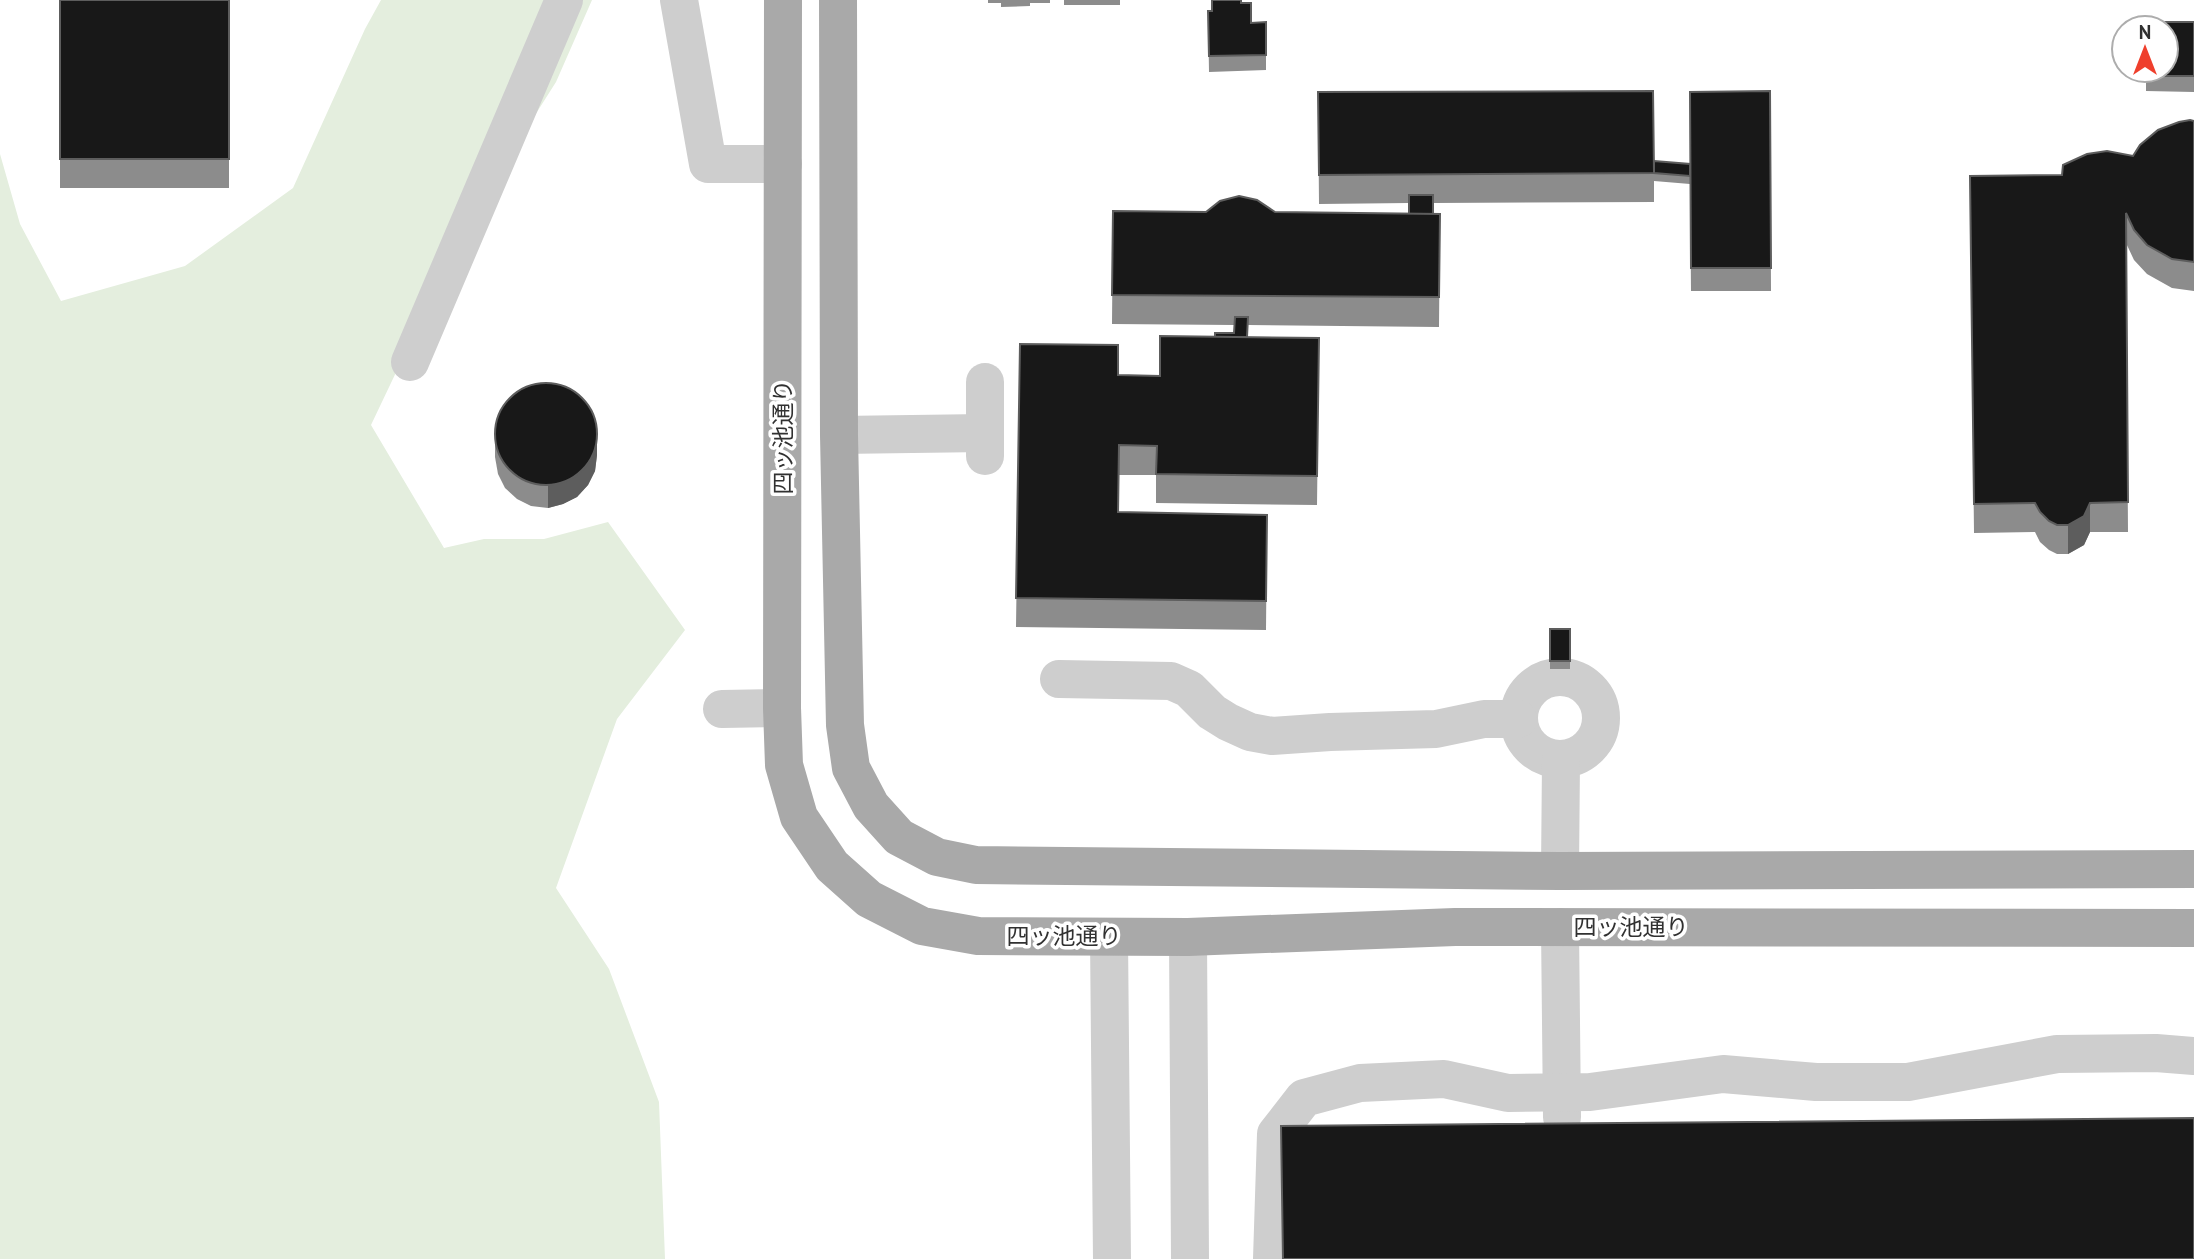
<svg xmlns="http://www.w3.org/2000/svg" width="2194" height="1259" font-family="'PT Sans','Noto Sans JP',sans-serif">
	<rect width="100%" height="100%" fill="#fff"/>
	<path fill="#e4eede" d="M381 0H592L556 82 468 221 371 425 444 548 484 539H544L608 522 685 630 617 719 556 888 609 969 659 1102 665 1259H0V154L20 224 61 301 185 266 293 188 365 29Z"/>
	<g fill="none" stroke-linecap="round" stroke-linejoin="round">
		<g stroke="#cecece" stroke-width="38">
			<path d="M679 0 708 164H783"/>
			<path d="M410 362 564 0"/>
			<path d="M839 435 985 433"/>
			<path d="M985 456V382"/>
			<circle cx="1560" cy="718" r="41"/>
			<path d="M1059 679 1171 681 1189 689 1212 712 1228 722 1250 732 1272 736 1330 732 1436 729 1484 719H1518"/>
			<path d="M722 709 782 708"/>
			<path d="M1560 871 1561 760"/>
			<path d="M1560 927 1562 1117"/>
			<path d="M1109 937 1112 1259"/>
			<path d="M1188 937 1190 1259"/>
			<path d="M1272 1259 1276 1134 1304 1098 1360 1083 1444 1079 1508 1093 1590 1092 1723 1074 1816 1082H1908L2057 1054 2156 1053 2194 1056"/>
		</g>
		<g stroke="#a9a9a9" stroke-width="38">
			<path d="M783 0 782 708 784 765 799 817 832 866 869 899 922 926 978 936 1188 937 1455 927 2194 928"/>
			<path d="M838 0 839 435 845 725 851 768 871 806 899 837 937 857 976 865 1560 871 2194 869"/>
		</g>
	</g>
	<g fill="#8c8c8c">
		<rect x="60" y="0" width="169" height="188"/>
		<path d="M988 0H1050V3H1030V6L1001 7V3H988Z"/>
		<rect x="1064" y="0" width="56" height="5"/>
		<path d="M1241 3 1251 23 1266 22V70L1209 72 1208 11H1212Z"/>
		<path d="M2194 22V92L2146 91V70Z"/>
		<path d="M1770 91 1771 291H1691L1690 174V184L1654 181V202L1433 203V214H1440L1439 327 1248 325V337L1319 338 1317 505 1156 503V475H1119V512L1267 515 1266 630 1016 627 1020 344 1118 375 1160 376 1215 337 1234 333V325L1112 324 1113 211 1409 214V203L1319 204 1318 92 1654 173 1690 164Z"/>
		<path d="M2194 121V291L2172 288 2147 274 2134 260 2126 243 2128 532H2090L2084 545 2068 554H2057L2049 550 2040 542 2035 532 1974 533 1970 176 2062 175 2133 156Z"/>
		<path d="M495 434 597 455 595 471 588 485 577 497 563 504 548 508 531 506 517 499 505 488 498 474 495 457Z"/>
		<rect x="1550" y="629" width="20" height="40"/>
	</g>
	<g fill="#5d5d5d">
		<path d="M597 432V455L595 471 588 485 577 497 563 504 548 508V485Z"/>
		<path d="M2090 503V532L2084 545 2068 554V525Z"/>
	</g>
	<g fill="#181818" stroke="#5d5d5d" stroke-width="2">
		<rect x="60" y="0" width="169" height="159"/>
		<path d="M1212 0H1241V3H1251V23L1266 22V55L1209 56 1208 11H1212Z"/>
		<path d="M2146 22H2194V76H2146V70H2166V28H2146Z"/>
		<path d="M1653 91 1654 173 1319 175 1318 92Z"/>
		<path d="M1770 91 1771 268H1691L1690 92Z"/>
		<path d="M2190 120 2194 121V262L2172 259 2147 245 2134 230 2126 213 2128 502 2090 503 2084 516 2068 525H2057L2049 521 2040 512 2035 503 1974 504 1970 176 2062 175 2063 165 2087 154 2107 151 2133 156 2140 145 2158 130 2179 122Z"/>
		<path d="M1654 161 1690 164V176L1654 173Z"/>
		<rect x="1409" y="195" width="24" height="19"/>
		<path d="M1239 196 1257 200 1275 212 1440 214 1439 297 1112 295 1113 211 1206 212 1220 201Z"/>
		<path d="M1235 317H1248L1247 337H1215V333H1234Z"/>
		<path d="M1160 336 1319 338 1317 476 1156 474 1157 446 1119 445 1118 512 1267 515 1266 601 1016 598 1020 344 1118 345V375L1160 376Z"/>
		<circle cx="546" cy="434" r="51"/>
		<rect x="1550" y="629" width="20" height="32"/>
		<path d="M2194 1118V1259H1283L1281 1126Z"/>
	</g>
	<g text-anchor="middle" stroke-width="7" stroke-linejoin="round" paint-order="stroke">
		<g font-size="23" fill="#313131" stroke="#fff">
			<text transform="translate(783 437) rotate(-90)" y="8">四ッ池通り</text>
			<text x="1631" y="935">四ッ池通り</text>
			<text x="1064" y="944">四ッ池通り</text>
		</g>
	</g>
	<g transform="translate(2145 49)"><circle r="33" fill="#ffffff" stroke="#adadad" stroke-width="2"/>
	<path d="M0-5L12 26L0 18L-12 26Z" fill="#ef3f2c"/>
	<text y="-10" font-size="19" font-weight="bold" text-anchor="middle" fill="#313131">N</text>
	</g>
</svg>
